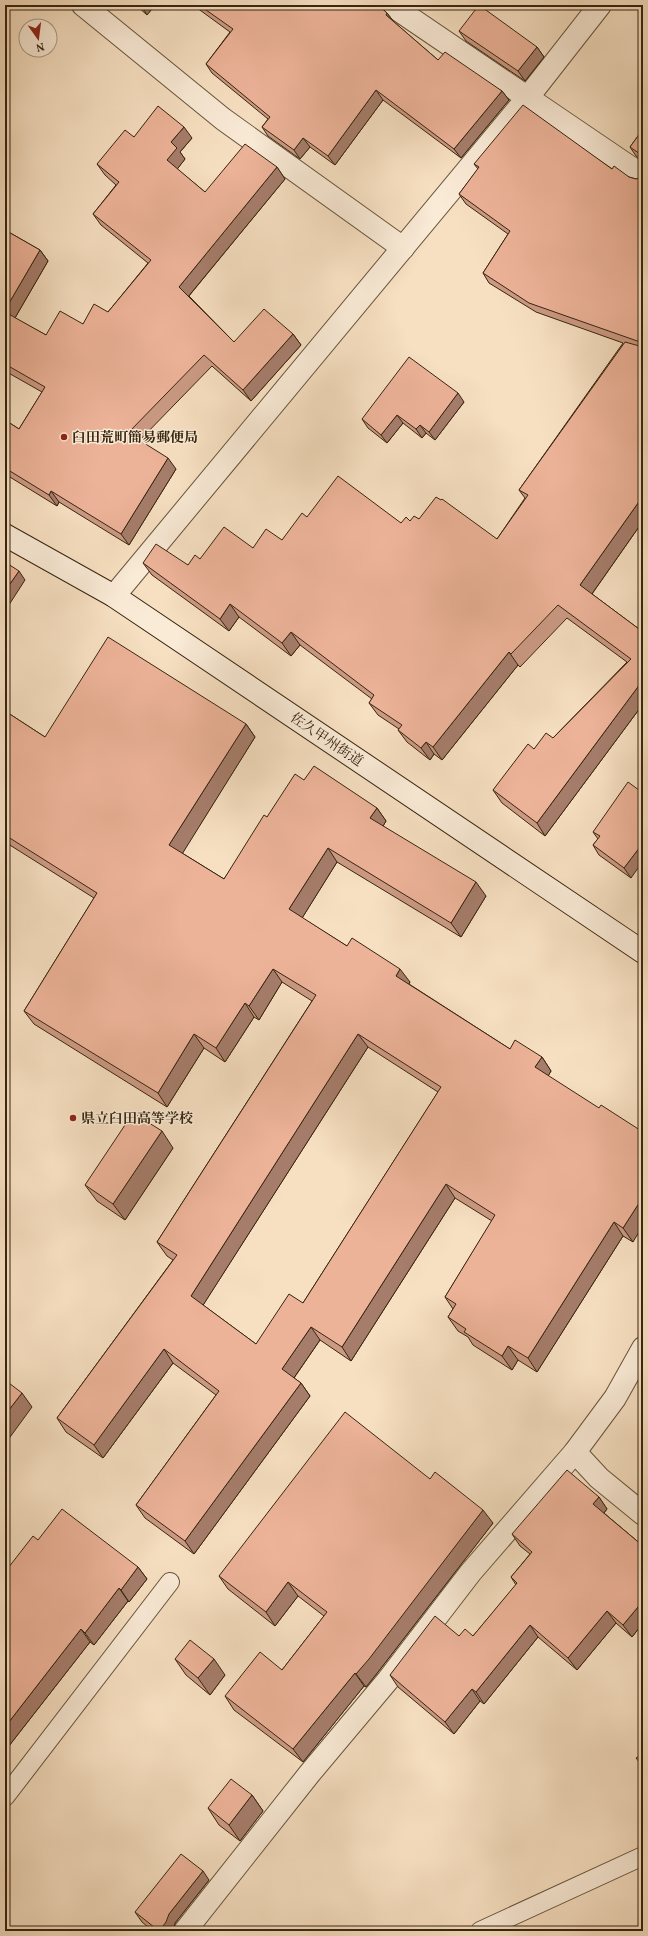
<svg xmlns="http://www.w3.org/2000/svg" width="648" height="1936" font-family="Vollkorn,'Noto Serif JP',serif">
	<rect width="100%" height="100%" fill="#f7e0c2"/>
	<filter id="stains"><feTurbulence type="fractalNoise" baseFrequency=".005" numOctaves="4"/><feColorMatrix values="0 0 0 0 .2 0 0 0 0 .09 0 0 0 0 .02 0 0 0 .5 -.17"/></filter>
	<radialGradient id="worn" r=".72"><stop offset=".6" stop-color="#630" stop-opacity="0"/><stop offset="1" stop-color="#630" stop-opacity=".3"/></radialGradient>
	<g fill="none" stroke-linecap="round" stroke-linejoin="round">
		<g stroke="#67543c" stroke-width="20">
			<g id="lane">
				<path d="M5 1797 170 1582"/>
				<path d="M480 1931 643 1856"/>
			</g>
		</g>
		<g stroke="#67543c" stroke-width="24">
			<g id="street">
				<path d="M83 5 223 119 403 248"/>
				<path d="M391 5 643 176"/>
				<path d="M114 596 528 97 600 5"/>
				<path d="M575 1452 599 1478 643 1514"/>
				<path d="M185 1931 310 1773 388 1680 471 1572 575 1452 615 1398 643 1348"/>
			</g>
		</g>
		<g stroke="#37250f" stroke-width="24">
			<path id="secondary" d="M5 535 114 596 643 952"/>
		</g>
		<use href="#lane" stroke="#faebd7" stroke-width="18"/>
		<use href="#street" stroke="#faebd7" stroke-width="22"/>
		<use href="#secondary" stroke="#faebd7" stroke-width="22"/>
	</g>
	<g fill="#cc9a84" stroke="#37250f" fill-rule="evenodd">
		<path d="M136 5H155L147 15Z"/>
		<path d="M193 5H379V6L387 13 394 22 438 60 502 91 509 100 461 158 383 100 335 165 310 147 300 159 268 136 262 127 268 119 212 73 206 64 230 32Z"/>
		<path d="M459 31 537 47 544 57 525 81 466 41Z"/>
		<path d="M643 129V161L636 156 630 147Z"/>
		<path d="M134 137 192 138 180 152 185 159 177 169 205 192 277 167 285 179 189 296 234 342 293 334 301 345 251 401 212 366 140 440 176 469 129 545 59 502 57 506 5 474V420L19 429 42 392 5 371V230L40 250 48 261 15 318 46 335 83 324 108 312 148 263 101 225 93 214 116 185 105 175 97 164Z"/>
		<path d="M474 164 612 169 629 177 636 179 643 177V521L592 594 643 632V704L545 836 502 803 493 790 534 749 553 738 627 662 567 618 520 667 518 665 442 760 434 754 430 760 407 742 398 730 399 729 378 715 369 703 372 699 300 645 291 656 239 617 229 631 152 575 143 563 188 565 200 559 253 548 282 540 307 517 401 523 419 519 497 539 525 498 519 490 623 343 536 312 489 283 483 273 508 234 466 204 459 194 478 169Z"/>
		<path d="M464 402 435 440 426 433 422 438 403 423 387 443 368 428 362 419Z"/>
		<path d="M5 711 45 737 246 724 255 737 182 853 224 879 267 817 304 780 377 808 386 821 383 826 486 896 461 937 337 862 302 918 347 946 410 982 409 984 510 1049 542 1057 551 1071 548 1076 633 1242 623 1236 537 1372 518 1360 512 1370 473 1345 468 1337 458 1331 448 1317 453 1309 445 1297 492 1221 455 1198 351 1361 320 1340 294 1378 301 1383 310 1396 194 1554 145 1518 136 1505 216 1395 173 1363 103 1458 66 1432 57 1418 173 1260 167 1256 157 1242 312 1001 282 982 259 1020 254 1017 225 1062 204 1048 167 1107 34 1024 24 1011 94 898 5 842ZM368 1047 438 1092 303 1303 256 1344 203 1305Z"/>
		<path d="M643 793 631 878 599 855 593 845 598 839 593 832Z"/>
		<path d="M173 1148 125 1220 97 1201 85 1185Z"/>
		<path d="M430 1479 493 1523 378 1672 366 1687 364 1686 303 1762 234 1710 225 1696 282 1670 324 1616 298 1596 275 1626 228 1589 219 1576Z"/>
		<path d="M599 1497 607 1509 604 1513 643 1546V1623L632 1637 616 1623 577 1670 538 1637 484 1704 480 1701 454 1734 398 1687 390 1675 459 1636H473L516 1585 511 1577 530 1554 520 1546 512 1534Z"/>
		<path d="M38 1540 138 1567 147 1579 129 1602 128 1601 94 1645 90 1642 5 1751V1572Z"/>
		<path d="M175 1659 225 1675 210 1695 186 1675Z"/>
		<path d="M252 1795 263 1811 240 1841 219 1825 208 1808Z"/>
		<path d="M209 1880 175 1923 173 1931H153L142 1922 135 1912Z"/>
	</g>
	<g fill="#a67d6b" stroke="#37250f">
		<path d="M141 5H155L147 15Z"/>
		<path d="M387 13 394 22 386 15Z"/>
		<path d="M537 47 544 57 525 81 518 71Z"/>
		<path d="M376 90 383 100 335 165 328 156Z"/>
		<path d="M502 91 509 100 461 158 454 149Z"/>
		<path d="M184 127 192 138 180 152 185 159 175 172 167 160 171 142Z"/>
		<path d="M303 138 310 147 300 159 294 150Z"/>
		<path d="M277 167 285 179 187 298 179 287Z"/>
		<path d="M40 250 48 261 12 323 5 313V310Z"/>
		<path d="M293 334 301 345 251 401 243 390Z"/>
		<path d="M458 393 464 402 435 440 429 432Z"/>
		<path d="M397 415 403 423 387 443 381 435Z"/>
		<path d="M420 425 426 433 422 438 416 429Z"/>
		<path d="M168 458 176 469 129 545 121 534Z"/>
		<path d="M51 491 59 502 57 506 49 495Z"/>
		<path d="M643 496V521L589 598 580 585Z"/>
		<path d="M19 571 25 580 5 611V591Z"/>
		<path d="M230 604 239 617 229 631 220 619Z"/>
		<path d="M291 632 300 645 291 656 282 643Z"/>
		<path d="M509 652 518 665 442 760 433 747Z"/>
		<path d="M643 680V704L545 836 537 823Z"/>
		<path d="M246 724 255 737 179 859 169 845Z"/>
		<path d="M426 742 434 754 430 760 421 748Z"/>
		<path d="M377 808 386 821 380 831 370 818Z"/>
		<path d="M643 843V861L631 878 624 868Z"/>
		<path d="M328 848 337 862 299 923 289 909Z"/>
		<path d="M476 882 486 896 461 937 451 923Z"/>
		<path d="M273 969 282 982 259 1020 249 1006Z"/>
		<path d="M400 969 410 982 405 989 396 976Z"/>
		<path d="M245 1003 254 1017 225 1062 216 1048Z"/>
		<path d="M194 1034 204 1048 167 1107 158 1093Z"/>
		<path d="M358 1034 368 1047 200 1310 191 1296Z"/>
		<path d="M542 1057 551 1071 545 1081 535 1067Z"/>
		<path d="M162 1131 173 1148 125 1220 113 1204Z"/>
		<path d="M446 1184 455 1198 351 1361 342 1347Z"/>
		<path d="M643 1197V1225L633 1242 623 1228Z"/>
		<path d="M614 1222 623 1236 537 1372 528 1358Z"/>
		<path d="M311 1327 320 1340 291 1382 282 1369Z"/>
		<path d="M508 1346 518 1360 512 1370 502 1356Z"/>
		<path d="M164 1349 173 1363 103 1458 94 1445Z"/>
		<path d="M301 1383 310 1396 194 1554 185 1541Z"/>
		<path d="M22 1393 32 1407 5 1444V1415Z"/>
		<path d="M599 1497 607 1509 601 1516 593 1504Z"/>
		<path d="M483 1510 493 1523 378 1672 366 1687 356 1674Z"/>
		<path d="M138 1567 147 1579 129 1602 121 1590Z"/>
		<path d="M288 1582 298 1596 275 1626 266 1612Z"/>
		<path d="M119 1588 128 1601 94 1645 85 1633Z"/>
		<path d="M643 1601V1623L632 1637 623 1625Z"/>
		<path d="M607 1611 616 1623 577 1670 568 1658Z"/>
		<path d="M530 1625 538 1637 484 1704 476 1692Z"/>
		<path d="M81 1629 90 1642 5 1751V1727Z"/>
		<path d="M214 1659 225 1675 210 1695 198 1678Z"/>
		<path d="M355 1673 364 1686 303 1762 293 1749Z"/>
		<path d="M472 1689 480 1701 454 1734 445 1722Z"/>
		<path d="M252 1795 263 1811 240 1841 229 1825Z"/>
		<path d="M203 1871 209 1880 175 1923 173 1931H159L169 1914Z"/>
	</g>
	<g fill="#edb399" stroke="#37250f" fill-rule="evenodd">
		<path d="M199 5H378L387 13 386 15 438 60 445 52 502 91 454 149 376 90 328 156 303 138 294 150 262 127 270 117 206 64 233 29Z"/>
		<path d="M479 5 537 47 518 71 459 31Z"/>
		<path d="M523 105 612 169 614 166 629 177 636 179 643 177V343L529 303 483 273 510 231 459 194 479 167 474 164Z"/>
		<path d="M158 106 184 127 171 142 177 148 167 160 205 192 245 144 277 167 179 287 234 342 264 309 293 334 243 390 204 355 128 433 168 458 121 534 51 491 49 495 5 468V420L19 429 45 387 5 364V312L46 335 60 311 83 324 94 304 108 312 151 260 93 214 119 182 97 164 125 130 134 137Z"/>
		<path d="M643 129V156L630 147Z"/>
		<path d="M5 230 40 250 5 310Z"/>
		<path d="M625 342 643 347V496L580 585 643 632V680L537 823 493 790 528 744 534 749 546 733 553 738 631 659 558 605 511 654 509 652 433 747 426 742 421 748 398 730 402 725 369 703 374 695 291 632 282 643 230 604 220 619 143 563 156 544 188 565 195 555 200 559 224 527 253 548 266 529 282 540 302 513 307 517 338 476 401 523 406 517 410 521 414 516 419 519 436 497 441 500 442 499 497 539 528 495 519 490Z"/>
		<path d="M409 357 458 393 429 432 420 425 416 429 397 415 381 435 362 419Z"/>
		<path d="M5 562 19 571 5 591Z"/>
		<path d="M108 637 246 724 169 845 224 879 264 815 267 817 295 774 304 780 314 766 377 808 370 818 476 882 451 923 328 848 289 909 347 946 352 938 400 969 396 976 510 1049 515 1040 542 1057 535 1067 599 1108 601 1105 643 1132V1197L623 1228 614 1222 528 1358 508 1346 502 1356 464 1332 466 1329 448 1317 456 1304 445 1297 495 1215 446 1184 342 1347 311 1327 282 1369 301 1383 185 1541 136 1505 219 1391 164 1349 94 1445 57 1418 177 1255 157 1242 316 995 273 969 249 1006 245 1003 216 1048 194 1034 158 1093 24 1011 97 893 5 835V711L45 737ZM358 1034 441 1087 303 1303 289 1294 256 1344 191 1296Z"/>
		<path d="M628 782 643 793V843L624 868 593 845 600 836 593 832Z"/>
		<path d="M133 1113 162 1131 113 1204 85 1185Z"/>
		<path d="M5 1380 22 1393 5 1415Z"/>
		<path d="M345 1412 430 1479 435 1472 483 1510 369 1659 356 1674 355 1673 293 1749 225 1696 260 1652 282 1670 327 1612 288 1582 266 1612 219 1576Z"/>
		<path d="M567 1470 599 1497 593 1504 643 1546V1601L623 1625 607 1611 568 1658 530 1625 476 1692 472 1689 445 1722 390 1675 435 1616 459 1636 465 1629 473 1636 517 1583 511 1577 532 1552 512 1534Z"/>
		<path d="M62 1509 138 1567 121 1590 119 1588 85 1633 81 1629 5 1727V1572L33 1536 38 1540Z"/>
		<path d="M190 1640 214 1659 198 1678 175 1659Z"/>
		<path d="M643 1754V1767L636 1758Z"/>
		<path d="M231 1779 252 1795 229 1825 208 1808Z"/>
		<path d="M181 1854 203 1871 169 1914 166 1922 159 1931 135 1912Z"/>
		<path d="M82 1927 88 1931H80Z"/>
	</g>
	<g fill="#8f2418" stroke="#faebd7" stroke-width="1.5">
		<circle cx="64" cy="437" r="4"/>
		<circle cx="73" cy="1118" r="4"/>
	</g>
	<g text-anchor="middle" stroke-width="3" stroke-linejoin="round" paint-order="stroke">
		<g font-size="14" font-weight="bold" fill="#37250f" stroke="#faebd7" text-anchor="start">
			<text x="72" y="442">臼田荒町簡易郵便局</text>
			<text x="81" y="1123">県立臼田高等学校</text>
		</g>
		<g font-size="14" fill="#37250f" stroke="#faebd7">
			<text transform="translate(327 739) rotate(34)" y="5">佐久甲州街道</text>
		</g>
	</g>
	<rect width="648" height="1936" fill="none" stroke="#f7e0c2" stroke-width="20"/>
	<rect x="6" y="6" width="636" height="1924" fill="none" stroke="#37250f" stroke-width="2"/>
	<rect x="10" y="10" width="628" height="1916" fill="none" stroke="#37250f"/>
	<g transform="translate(38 38) rotate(166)"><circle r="19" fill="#faebd7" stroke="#ac9c87"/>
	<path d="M0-3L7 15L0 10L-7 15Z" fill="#8f2418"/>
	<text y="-6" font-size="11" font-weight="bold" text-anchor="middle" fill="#37250f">N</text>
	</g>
	<rect width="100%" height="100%" filter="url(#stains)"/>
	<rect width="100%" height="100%" fill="url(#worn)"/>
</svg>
